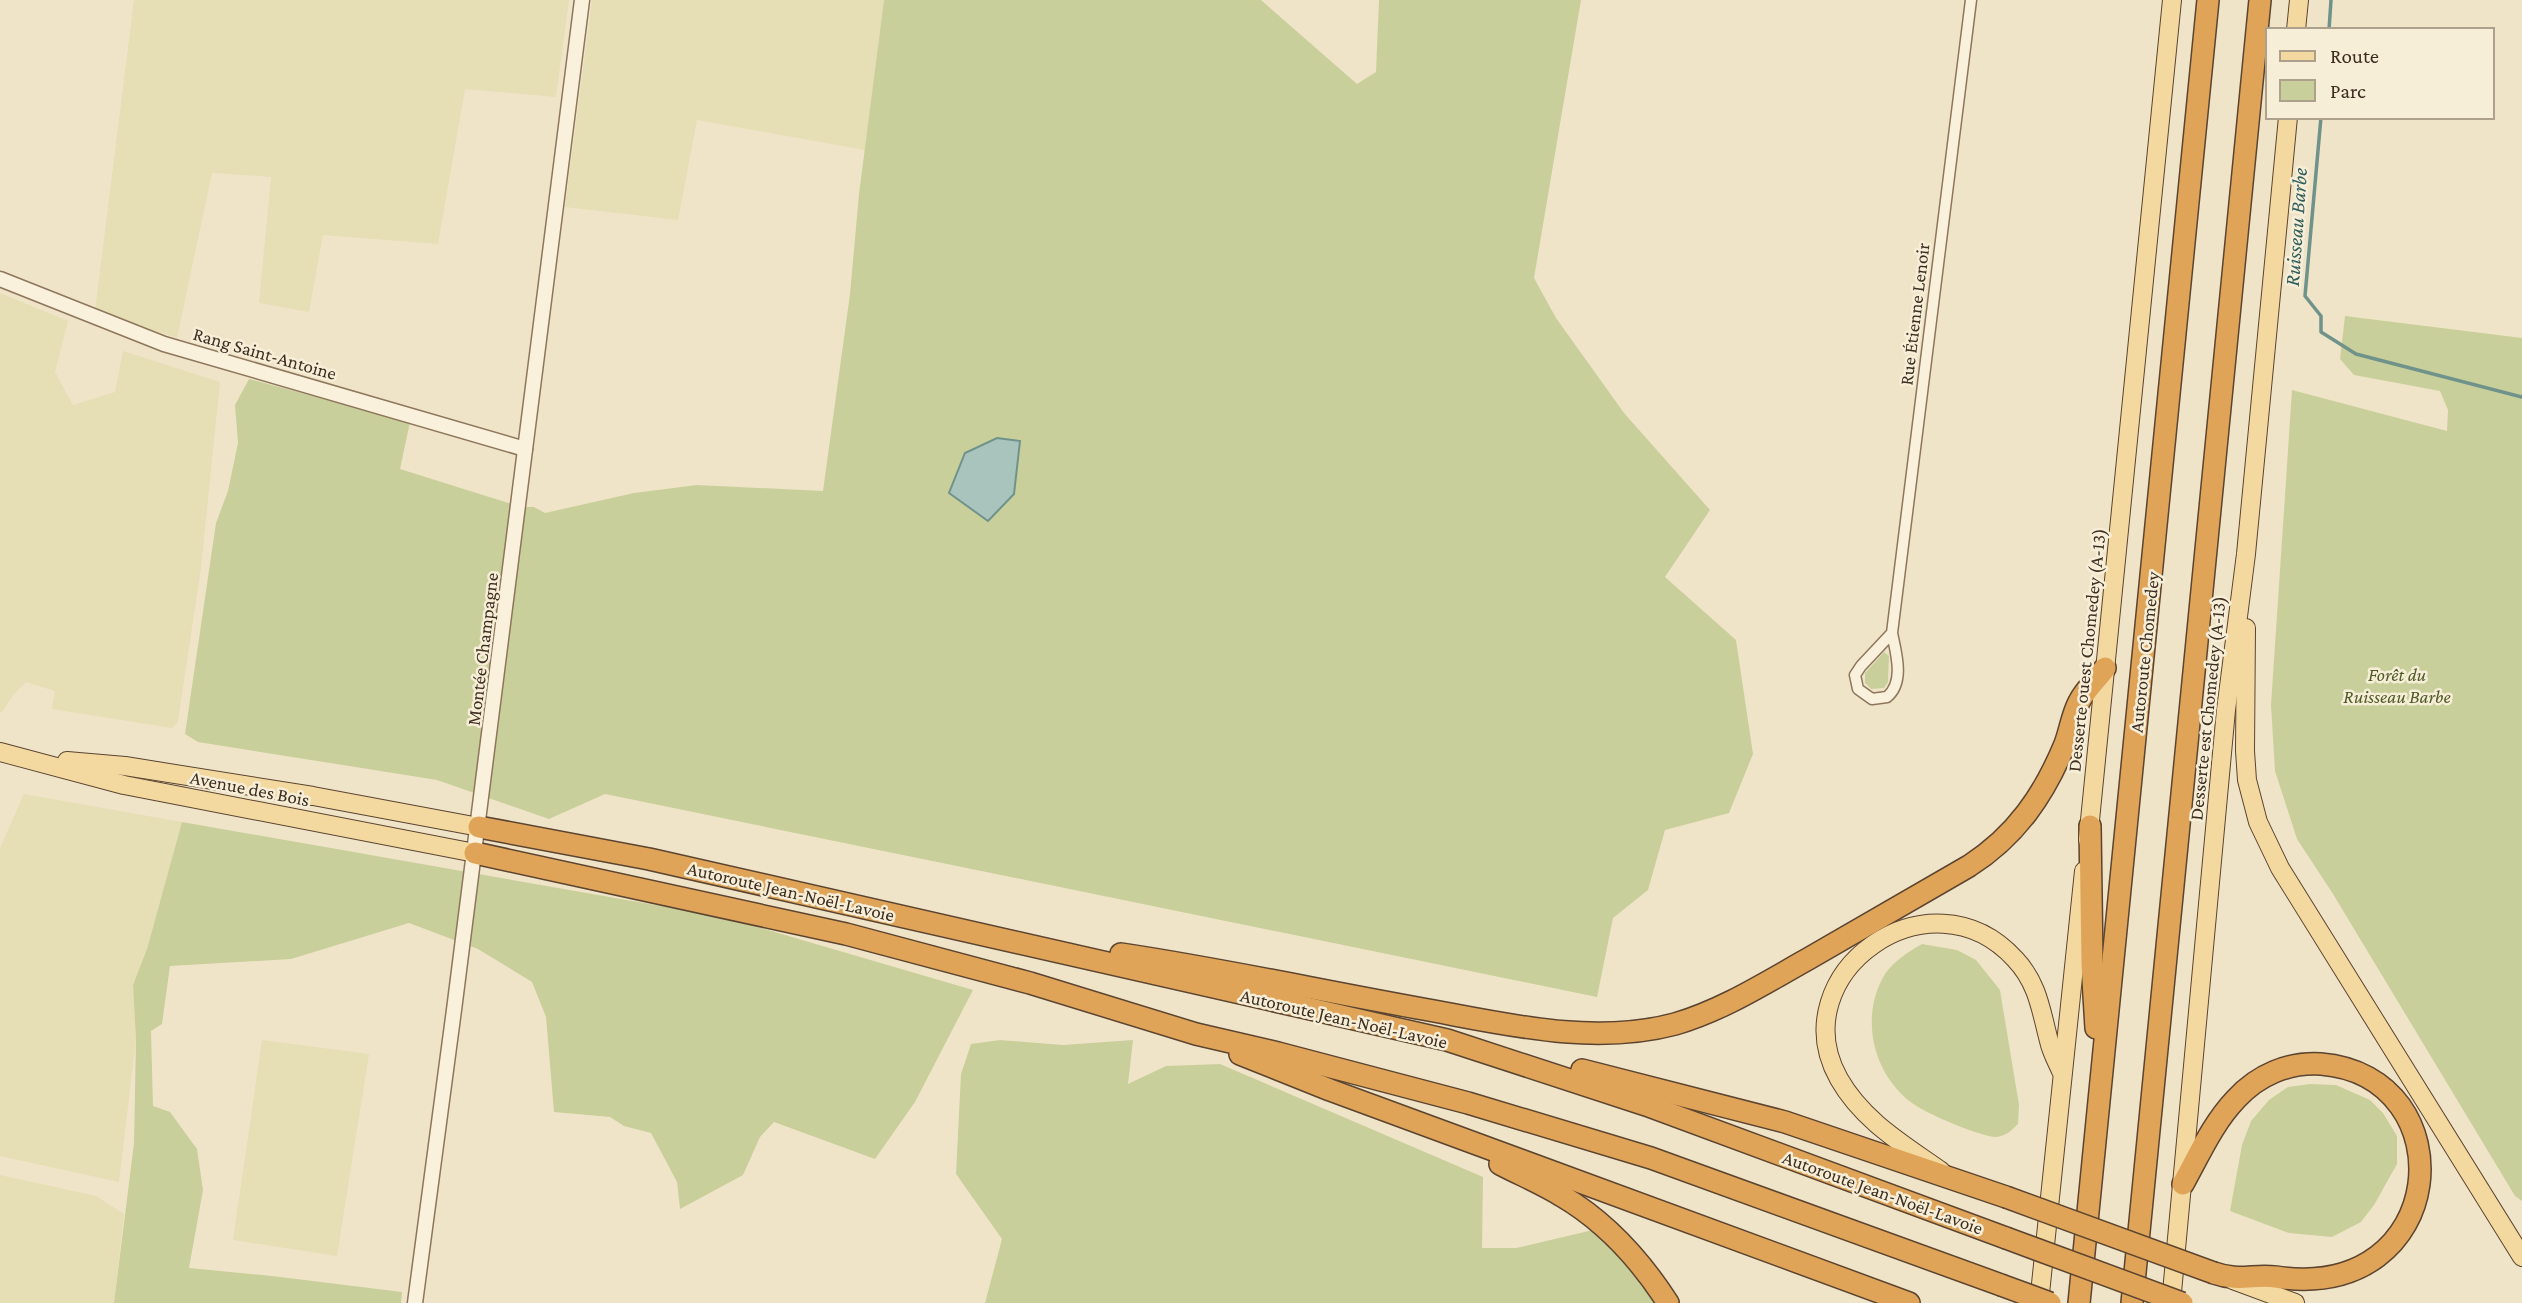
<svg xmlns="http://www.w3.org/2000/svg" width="2522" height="1303" font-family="'Crimson Pro',serif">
	<rect width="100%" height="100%" fill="#f0e4c8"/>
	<g fill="#e6deb5">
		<path d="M134 0H569L556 97 465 89 438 244 323 235 309 312 259 303 271 177 212 173 177 338 95 311Z"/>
		<path d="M592 0H884L865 150 697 120 678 220 565 207Z"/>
		<path d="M0 293 68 321 55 372 73 405 115 392 123 351 220 382 201 568 179 714 178 722 172 728 52 709 55 691 26 682 14 694 2 712H0Z"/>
		<path d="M24 794 182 822 147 949 133 985 136 1039 119 1182 0 1156V848Z"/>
		<path d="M262 1040 369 1054 337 1256 233 1240Z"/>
		<path d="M0 1175 96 1196 124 1214 114 1303H0Z"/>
	</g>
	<g fill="#c9cf9b">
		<path d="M884 0H1261L1357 84 1376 72 1379 0H1581L1534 278 1556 318 1624 413 1710 510 1665 577 1736 640 1753 754 1729 813 1665 830 1648 890 1613 918 1597 997 605 794 549 819 437 780 198 742 185 734 216 523 228 491 238 443 235 405 249 379 410 422 400 469 521 507H534L545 513 634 493 697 485 823 491 850 294 859 194Z"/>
		<path d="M2345 316 2522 338V1201L2515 1196 2333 894 2297 839 2275 771 2271 705 2292 390 2447 431 2448 410 2440 391 2354 375 2340 359Z"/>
		<path d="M1884 652 1889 656 1888 682 1884 688 1871 689 1865 683V673Z"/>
		<path d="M182 822 724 917 973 990 915 1102 875 1159 774 1122 760 1137 743 1175 680 1209 677 1182 651 1133 624 1126 610 1117 554 1112 546 1017 532 982 478 949 409 923 291 959 170 966 162 1024 151 1031 153 1106 170 1112 197 1149 203 1190 189 1268 272 1276 402 1292 401 1303H114L134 1143 136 1039 133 985 147 949Z"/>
		<path d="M1922 944 1957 950 1976 960 2000 990 2019 1105 2018 1124C2011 1131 2006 1136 1996 1137 1982 1137 1924 1113 1912 1103 1873 1074 1859 1017 1885 974 1894 961 1908 952 1922 944Z"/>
		<path d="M1000 1040 1063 1045 1133 1040 1128 1084 1166 1066 1220 1064 1483 1177 1482 1248H1516L1593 1230 1613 1249 1655 1303H985L1002 1239 956 1174 961 1074 971 1044Z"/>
		<path d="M2310 1084 2336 1085 2370 1100 2383 1113 2397 1136V1164L2374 1205 2361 1222 2332 1237 2289 1233 2230 1211 2242 1145 2251 1121 2269 1100 2288 1087Z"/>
	</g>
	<path fill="#a9c4bc" stroke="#6f938a" stroke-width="2" d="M997 438 1020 441 1014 494 988 521 949 493 965 453Z"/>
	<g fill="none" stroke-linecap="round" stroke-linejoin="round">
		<g stroke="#6f938a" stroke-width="3.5">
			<path d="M2329 30 2331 0"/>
			<path d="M2321 117 2305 296 2321 316V332L2356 354 2522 397"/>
		</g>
		<g stroke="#8d765c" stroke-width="13">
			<path id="minor" d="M1892 633 1861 666 1855 675 1858 689 1872 699 1887 697C1905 682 1896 653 1892 633L1971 0"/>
		</g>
		<g stroke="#8d765c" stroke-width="17">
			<g id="tertiary">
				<path d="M0 279 164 344 525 449"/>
				<path d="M415 1303C474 869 527 434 582 0"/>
			</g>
		</g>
		<g stroke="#5b4430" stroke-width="20">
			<g id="primary">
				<path d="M2296 30 2299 0"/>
				<path d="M2246 628 2245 751 2247 780 2258 822 2280 868 2522 1257"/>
				<path d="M0 752 124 785 475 853"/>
				<path d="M67 761 125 766 313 796 479 827"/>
				<path d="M2088 840 2172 0"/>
				<path d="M1941 1171C1903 1144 1863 1121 1839 1079 1780 974 1930 866 2015 959 2038 983 2041 1011 2049 1041 2051 1051 2057 1062 2061 1071"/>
				<path d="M2233 1280 2295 1303"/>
				<path d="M2039 1303 2084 871"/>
				<path d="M2171 1303 2226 710 2246 554 2288 117"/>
			</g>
		</g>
		<g stroke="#5b4430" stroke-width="24">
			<g id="motorway">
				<path d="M2090 826 2092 963 2096 1028"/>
				<path d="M479 827 649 859 1447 1040 1646 1105 2006 1238"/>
				<path d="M475 853 846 934 1030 983 1196 1034 1278 1053 1468 1103 1651 1158 2001 1285"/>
				<path d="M1121 954C1222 969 1322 991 1423 1009 1505 1024 1593 1046 1675 1024 1723 1010 1765 983 1808 959 1862 928 1916 897 1969 866 2016 836 2044 795 2065 744 2070 731 2072 715 2079 702 2085 690 2097 679 2105 668"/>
				<path d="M1240 1054 1330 1090 1909 1303"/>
				<path d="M1582 1070 1785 1122 2006 1197"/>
				<path d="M1500 1164C1521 1175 1543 1184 1562 1196 1606 1222 1641 1261 1668 1303"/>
				<path d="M2183 1184C2199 1155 2213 1123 2236 1099 2258 1075 2288 1062 2321 1064 2467 1076 2451 1303 2276 1277 2253 1274 2239 1282 2214 1273"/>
				<path d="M2079 1303 2208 0"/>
				<path d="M2132 1303 2260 0"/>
			</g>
		</g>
		<use href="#minor" stroke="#faf1dc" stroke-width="10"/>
		<use href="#tertiary" stroke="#faf1dc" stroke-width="14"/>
		<use href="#primary" stroke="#f3d9a0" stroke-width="18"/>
		<use href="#motorway" stroke="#e0a458" stroke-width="21"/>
		<g stroke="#5b4430" stroke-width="24" stroke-linecap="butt">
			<g id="motorway-bridge">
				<path d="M2006 1197 2214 1273"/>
				<path d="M2006 1238 2182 1303"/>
				<path d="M2001 1285 2050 1303"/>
			</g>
		</g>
		<use href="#motorway-bridge" stroke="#e0a458" stroke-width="21"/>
	</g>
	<g text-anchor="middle" stroke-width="5" stroke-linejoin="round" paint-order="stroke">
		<g font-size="19" fill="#3d2e20" stroke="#f7eed8">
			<text transform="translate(1914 314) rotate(-83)" y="7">Rue Étienne Lenoir</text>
			<text transform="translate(265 353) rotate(16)" y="7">Rang Saint-Antoine</text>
			<text transform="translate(482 649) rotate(-83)" y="7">Montée Champagne</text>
			<text transform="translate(2086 650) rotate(-84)" y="7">Desserte ouest Chomedey (A-13)</text>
			<text transform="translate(2144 652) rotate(-84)" y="7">Autoroute Chomedey</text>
			<text transform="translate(2207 708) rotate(-84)" y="7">Desserte est Chomedey (A-13)</text>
			<text transform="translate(250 788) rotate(11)" y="7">Avenue des Bois</text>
			<text transform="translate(791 891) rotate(13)" y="7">Autoroute Jean-Noël-Lavoie</text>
			<text transform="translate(1344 1018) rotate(13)" y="7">Autoroute Jean-Noël-Lavoie</text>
			<text transform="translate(1883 1192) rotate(20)" y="7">Autoroute Jean-Noël-Lavoie</text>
		</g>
		<g font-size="19" font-style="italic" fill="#4d5a26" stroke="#f7eed8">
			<text x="2397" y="681">Forêt du<tspan x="2397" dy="22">Ruisseau Barbe</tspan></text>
		</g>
		<g font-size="21" font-style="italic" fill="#2f5d5a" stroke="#f7eed8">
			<text transform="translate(2296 227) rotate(-86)" y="7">Ruisseau Barbe</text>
		</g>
	</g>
	<rect x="2266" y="28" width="228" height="91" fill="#f7eed8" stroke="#ada18e" stroke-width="2"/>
	<rect x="2280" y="51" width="35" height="10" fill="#f3d9a0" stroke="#ada18e" stroke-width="2"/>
	<text x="2330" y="63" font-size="21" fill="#3d2e20">Route</text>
	<rect x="2280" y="80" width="35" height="21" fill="#c9cf9b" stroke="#ada18e" stroke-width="2"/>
	<text x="2330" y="98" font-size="21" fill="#3d2e20">Parc</text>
</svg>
